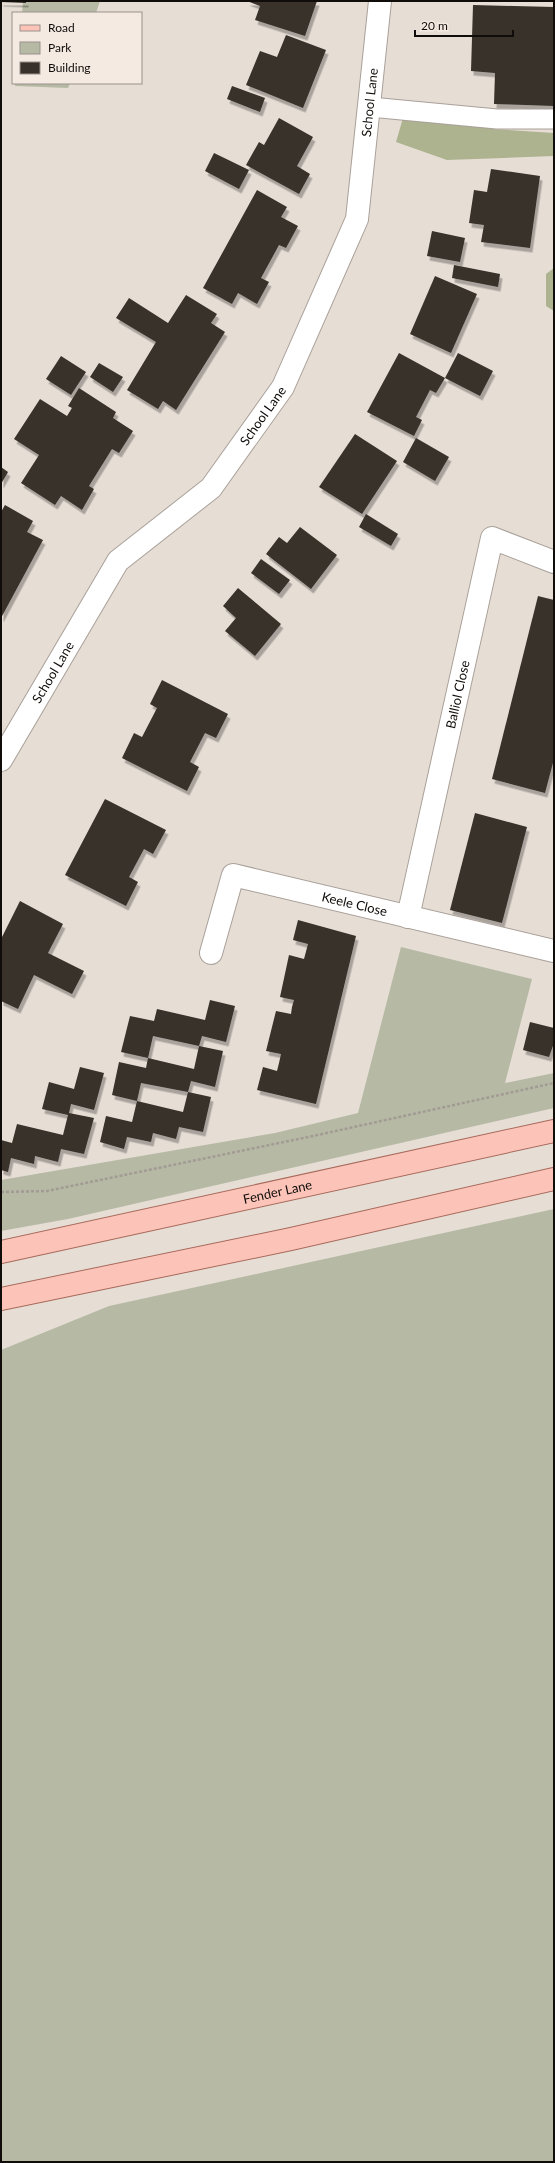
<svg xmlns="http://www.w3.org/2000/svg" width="555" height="2163" font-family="Lato,sans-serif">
	<defs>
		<filter id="shadow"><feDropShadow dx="2.5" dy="4.5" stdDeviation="0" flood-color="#0004"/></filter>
	</defs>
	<rect width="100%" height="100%" fill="#e6ddd5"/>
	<g fill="#b6baa4">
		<path d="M23 1H100L96 13H22Z"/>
		<path d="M15 83H70L68 88 15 86Z"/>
		<path d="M401 947 532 979 505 1083 554 1073V1108L68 1219 1 1231V1180L275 1133 358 1113Z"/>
		<path d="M554 1209V2162H1V1350L109 1306Z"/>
	</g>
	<g fill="#adb28f">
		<path d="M405 111 455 118 493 129 554 133V156L447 160 396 142Z"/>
		<path d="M554 268V311L546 306V274Z"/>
	</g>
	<g fill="#38312b" filter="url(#shadow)">
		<path d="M1 1H26V3L1 2Z"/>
		<path d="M247 1H317L305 36 255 20 260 6Z"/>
		<path d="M473 5 554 7V106L494 104 495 73 471 71Z"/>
		<path d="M286 35 326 50 303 108 246 85 260 51 277 57Z"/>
		<path d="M232 86 265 98 260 112 227 99Z"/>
		<path d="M279 118 313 137 297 166 310 174 299 194 246 165 259 142 264 145Z"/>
		<path d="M214 153 249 170 239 189 205 171Z"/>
		<path d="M491 169 540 176 530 248 481 242 484 225 469 223 474 190 487 192Z"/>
		<path d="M257 190 287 207 281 217 298 226 286 248 279 245 261 278 269 282 257 304 238 293 232 304 203 288Z"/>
		<path d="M432 231 465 238 460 262 427 256Z"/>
		<path d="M454 265 500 274 498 287 452 278Z"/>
		<path d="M435 276 477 294 451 353 410 334Z"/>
		<path d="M186 295 217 314 211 323 225 332 176 410 163 401 158 409 127 390 156 342 116 318 129 298 168 323Z"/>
		<path d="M399 353 445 378 458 353 493 371 480 396 445 378 436 393 430 390 416 417 422 420 414 436 367 412Z"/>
		<path d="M61 356 86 372 71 395 46 379Z"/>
		<path d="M99 363 123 377 113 392 90 377Z"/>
		<path d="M79 388 116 412 113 418 133 431 119 453 112 449 89 486 94 489 82 510 61 496 55 505 21 483 39 455 14 439 40 399 67 416 72 408 68 406Z"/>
		<path d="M355 434 397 461 362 514 319 487Z"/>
		<path d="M416 438 449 457 435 481 403 462Z"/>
		<path d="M1 467 8 472 1 484Z"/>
		<path d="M5 505 33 521 27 532 43 540 1 618V512Z"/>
		<path d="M366 514 398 534 391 546 359 527Z"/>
		<path d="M300 527 337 555 311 589 266 554 279 537 287 543Z"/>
		<path d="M261 559 290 580 279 594 251 573Z"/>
		<path d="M238 588 281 624 255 656 225 631 236 618 223 606Z"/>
		<path d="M538 596 554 600V759L545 793 492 779Z"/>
		<path d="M162 680 228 714 216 738 205 733 190 762 199 767 187 791 122 758 134 733 142 737 157 708 150 704Z"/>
		<path d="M105 799 166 830 153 854 144 849 129 877 138 882 126 906 65 875Z"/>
		<path d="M475 813 527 827 502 923 450 910Z"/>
		<path d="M20 901 63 924 48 953 84 971 72 994 34 975 18 1009 1 1001V939Z"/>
		<path d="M298 920 356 936 316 1104 257 1090 263 1067 277 1071 279 1063 281 1054 266 1051 276 1011 291 1014 292 1007 294 1000 280 997 289 955 304 959 308 944 293 940Z"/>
		<path d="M210 1000 235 1006 226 1042 202 1036 199 1046 223 1051 215 1087 191 1081 188 1092 141 1083 137 1101 112 1095 119 1062 146 1068 148 1058 194 1069 199 1046 153 1036 148 1058 121 1052 130 1016 154 1021 157 1009 205 1020Z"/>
		<path d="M530 1022 554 1028V1043L549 1057 523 1050Z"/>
		<path d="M80 1067 104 1073 94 1110 71 1104 69 1113 94 1118 84 1154 61 1149 58 1162 35 1156 34 1164 11 1158 8 1172 1 1170V1140L12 1143 17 1124 63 1135 68 1115 42 1109 49 1082 74 1089Z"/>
		<path d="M188 1092 211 1097 203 1132 179 1127 176 1139 153 1133 151 1142 127 1137 124 1149 100 1142 106 1116 132 1122 137 1101 183 1112Z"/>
	</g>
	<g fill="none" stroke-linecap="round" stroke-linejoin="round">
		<g stroke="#a9a099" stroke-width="21">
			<path id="service" d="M370 107 497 119H554"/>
		</g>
		<g stroke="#a9a099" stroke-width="24">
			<g id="minor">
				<path id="s1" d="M1 760 118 561 211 488 283 387 357 219 380 1"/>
				<path id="s2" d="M408 917 492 538 554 562"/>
				<path id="s3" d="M211 953 233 875 554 951"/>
			</g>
		</g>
		<g stroke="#a86a5c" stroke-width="24">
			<g id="primary">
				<path id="s4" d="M1 1252 554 1131"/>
				<path d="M1 1299 291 1239 554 1179"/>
			</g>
		</g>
		<path stroke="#a29b94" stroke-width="2.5" stroke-dasharray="3 2" stroke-linecap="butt" d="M1 1192 47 1191 313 1136 554 1083"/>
		<use href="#service" stroke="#fff" stroke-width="19"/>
		<use href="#minor" stroke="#fff" stroke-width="22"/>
		<use href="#primary" stroke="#fcc4b8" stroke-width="22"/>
	</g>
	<g text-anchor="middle" stroke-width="4" stroke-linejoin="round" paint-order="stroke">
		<g font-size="13" fill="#0f0c0a" stroke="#f4eae2">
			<text dy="5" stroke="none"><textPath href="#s1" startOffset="774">School Lane</textPath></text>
			<text dy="5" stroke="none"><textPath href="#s1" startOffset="438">School Lane</textPath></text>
			<text dy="5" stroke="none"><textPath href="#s1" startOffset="102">School Lane</textPath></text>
			<text dy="5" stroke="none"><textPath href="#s2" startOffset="228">Balliol Close</textPath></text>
			<text dy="5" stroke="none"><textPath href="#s3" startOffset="206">Keele Close</textPath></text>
			<text dy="5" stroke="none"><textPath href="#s4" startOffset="283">Fender Lane</textPath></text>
		</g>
	</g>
	<rect width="555" height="2163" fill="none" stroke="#0f0c0a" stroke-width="4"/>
	<rect x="12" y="12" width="130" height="72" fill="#f4eae2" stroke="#98918c"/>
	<rect x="20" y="25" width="20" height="6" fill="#fcc4b8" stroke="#98918c"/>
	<text x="48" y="32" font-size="12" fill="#0f0c0a">Road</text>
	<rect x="20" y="42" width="20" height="12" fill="#b6baa4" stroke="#98918c"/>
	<text x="48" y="52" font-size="12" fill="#0f0c0a">Park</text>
	<rect x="20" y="62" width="20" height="12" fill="#38312b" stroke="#98918c"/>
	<text x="48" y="72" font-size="12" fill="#0f0c0a">Building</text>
	<path d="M415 30v6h98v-6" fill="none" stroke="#0f0c0a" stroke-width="2"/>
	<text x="421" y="30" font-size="12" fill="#0f0c0a" stroke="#f4eae2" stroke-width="3" paint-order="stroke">20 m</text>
</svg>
